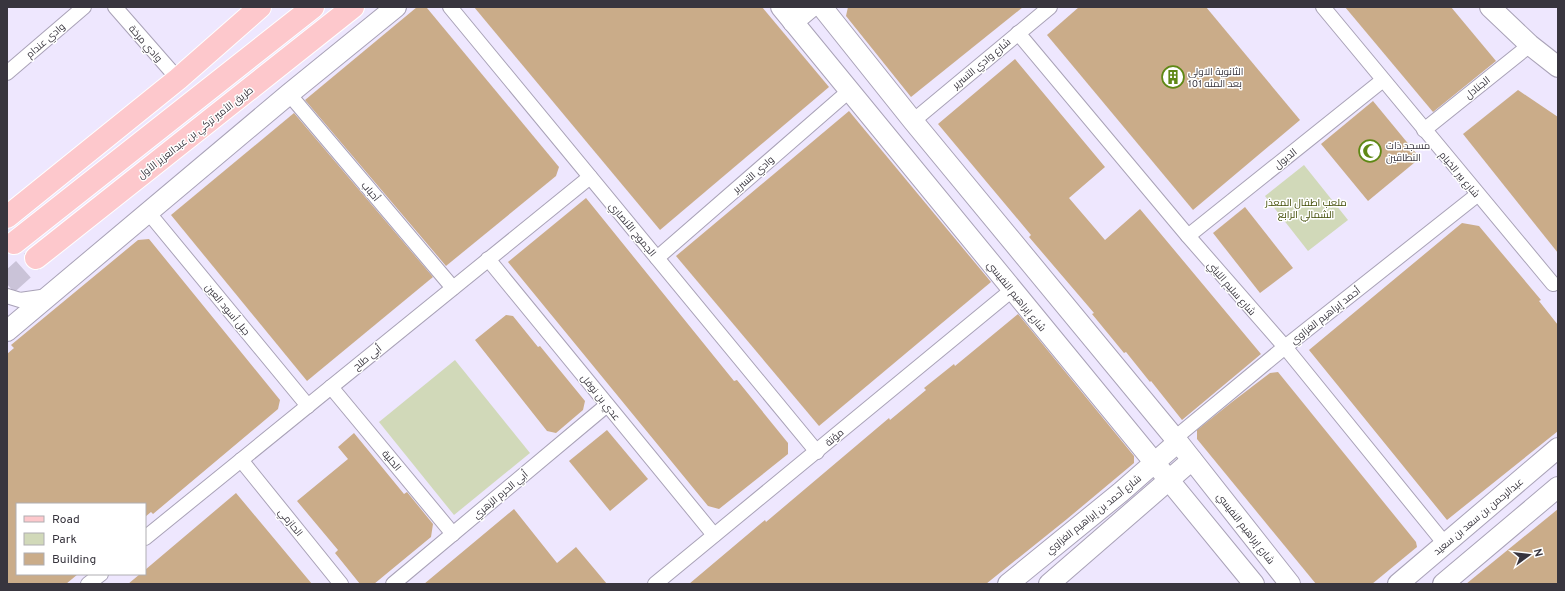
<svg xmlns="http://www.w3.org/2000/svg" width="1565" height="591" font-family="Overpass,Cairo,sans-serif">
	<rect width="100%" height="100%" fill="#eee7fe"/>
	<g fill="#d1d9b9">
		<path d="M1304 165 1348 220 1308 251 1265 196Z"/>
		<path d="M455 360 530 453 454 515 379 422Z"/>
	</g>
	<g fill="#caac89">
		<path d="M417 7 427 8 559 167 556 176 446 266 305 100Z"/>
		<path d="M474 7H762L829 87 660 230Z"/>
		<path d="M848 7H1023L911 97 846 16Z"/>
		<path d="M1079 7H1206L1300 120 1193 210 1047 35Z"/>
		<path d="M1345 7H1451L1496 61 1433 112Z"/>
		<path d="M1015 59 1105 167 1069 198 1105 240 1140 209 1261 354 1182 420 1151 381 1150 382 1126 352 1124 353 1092 314 1094 313 1029 237 1031 235 938 124Z"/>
		<path d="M1518 90 1558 117V253L1463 134Z"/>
		<path d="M1373 101 1420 158 1368 201 1321 144Z"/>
		<path d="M849 111 991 282 819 426 676 256Z"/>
		<path d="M294 113 433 277 307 381 171 215Z"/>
		<path d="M586 198 734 381 737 380 788 443V454L719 509 708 506 508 262Z"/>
		<path d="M1245 207 1293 268 1260 293 1213 233Z"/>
		<path d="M1462 223 1479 226 1541 300 1539 301 1558 325V431L1447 520 1309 350Z"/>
		<path d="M149 239 280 400 278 409 153 514 151 512 145 517V504H17V574H78L66 584H7V354L14 348 11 345 138 240Z"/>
		<path d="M1018 314 1134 456V463L1067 519 986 584H689L765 520 766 522 889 418 890 420 926 390 924 388 954 364 955 366Z"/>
		<path d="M506 315 513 316 538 347 540 346 585 401 583 410 556 433 547 431 475 340Z"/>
		<path d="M1278 372 1416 542 1417 547 1372 584H1316L1197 439V430L1232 402 1270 373Z"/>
		<path d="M607 430 648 479 610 511 569 461Z"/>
		<path d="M354 433 404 494 407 492 433 524 431 537 374 584H360L335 553 338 550 297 501 348 459 338 447Z"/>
		<path d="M236 493 312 584H128L140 574H145V570Z"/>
		<path d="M514 509 557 563 576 547 607 584H424Z"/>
		<path d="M1558 509V584H1466Z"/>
	</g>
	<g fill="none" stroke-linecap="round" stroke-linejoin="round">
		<path stroke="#cac3d8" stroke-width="22" stroke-dasharray="22 11" stroke-linecap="butt" d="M7 284 36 258"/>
		<g stroke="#a9a2b7" stroke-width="16">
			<g id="street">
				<path d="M115 7 178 79"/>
				<path d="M450 7 817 452"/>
				<path d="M1323 7 1553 284"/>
				<path d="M1018 33 1188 236 1285 347 1445 544"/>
				<path d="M7 73 84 7"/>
				<path d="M289 94 453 288"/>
				<path d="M913 121 1050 7"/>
				<path d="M1424 130 1530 45"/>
				<path d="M148 212 308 406"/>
				<path d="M1188 236 1383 80"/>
				<path d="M657 258 849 91"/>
				<path d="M488 259 714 535"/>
				<path d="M7 296 20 300 48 296"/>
				<path d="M331 387 453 534"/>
				<path d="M1175 438 1285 347 1477 195"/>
				<path d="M241 460 341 584"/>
				<path d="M145 538 590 177"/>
				<path d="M88 584 101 574"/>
				<path d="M393 584 607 405"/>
				<path d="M655 584 1012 290"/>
			</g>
		</g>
		<g stroke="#a9a2b7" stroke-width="22">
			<g id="secondary">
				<path d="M781 7 1254 584"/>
				<path d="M822 7 913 121 1178 442 1290 584"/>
				<path d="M1490 7 1530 45 1558 67"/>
				<path d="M793 22 811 7"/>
				<path d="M7 331 289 94 396 7"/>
				<path d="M1008 584 1121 492 1178 442"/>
				<path d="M1049 584 1192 460"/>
				<path d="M1398 584 1558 448"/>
				<path d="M1443 584 1558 487"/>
			</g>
		</g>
		<g stroke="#fff" stroke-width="24">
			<g id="primary">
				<path d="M7 217 178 79 260 7"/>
				<path d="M14 243 313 7"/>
				<path d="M36 258 353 7"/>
			</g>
		</g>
		<use href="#street" stroke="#fff" stroke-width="14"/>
		<use href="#secondary" stroke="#fff" stroke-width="20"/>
		<use href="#primary" stroke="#fdc8cc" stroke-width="22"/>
	</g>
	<defs>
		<g id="building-ring" transform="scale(1.15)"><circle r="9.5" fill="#fff" stroke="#5e8815" stroke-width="1.5"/><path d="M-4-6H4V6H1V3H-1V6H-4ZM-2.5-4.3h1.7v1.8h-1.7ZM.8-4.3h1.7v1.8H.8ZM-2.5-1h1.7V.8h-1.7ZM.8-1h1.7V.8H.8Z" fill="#5e8815"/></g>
		<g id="mosque-ring" transform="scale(1.15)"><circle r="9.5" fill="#fff" stroke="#5e8815" stroke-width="1.5"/><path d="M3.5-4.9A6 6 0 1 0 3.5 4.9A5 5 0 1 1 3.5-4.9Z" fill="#5e8815"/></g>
	</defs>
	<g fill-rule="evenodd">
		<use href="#building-ring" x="1173" y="77"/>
		<use href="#mosque-ring" x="1370" y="151"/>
	</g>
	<g text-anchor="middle" stroke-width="3" stroke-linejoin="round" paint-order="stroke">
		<g font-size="10" fill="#38353e" stroke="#fff">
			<text transform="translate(45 40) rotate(-41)" y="4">وادي عندام</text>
			<text transform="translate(146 43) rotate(49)" y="4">وادي مرخة</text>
			<text transform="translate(981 63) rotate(-40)" y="4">شارع وادي التسرير</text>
			<text transform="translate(1477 87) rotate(-39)" y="4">الجنادل</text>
			<text transform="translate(195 132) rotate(-38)" y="4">طريق الأمير تركي بن عبدالعزيز الأول</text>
			<text transform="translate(1285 158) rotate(-39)" y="4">الدبول</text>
			<text transform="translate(753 174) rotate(-41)" y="4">وادي التسرير</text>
			<text transform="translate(1460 174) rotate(50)" y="4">شارع بير الخيام</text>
			<text transform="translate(371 191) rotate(50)" y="4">أحباب</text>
			<text transform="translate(633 229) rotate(50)" y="4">الجموح الأنصاري</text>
			<text transform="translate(1232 288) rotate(49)" y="4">شارع سليم الليثي</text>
			<text transform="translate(1017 296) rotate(51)" y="4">شارع إبراهيم النفيسي</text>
			<text transform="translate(228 309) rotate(50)" y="4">جبل أسود العين</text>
			<text transform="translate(1325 315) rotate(-38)" y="4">أحمد إبراهيم الغزاوي</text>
			<text transform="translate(367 357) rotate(-39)" y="4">أبي طلح</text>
			<text transform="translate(601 397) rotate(51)" y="4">عدي بن نوفل</text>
			<text transform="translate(834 437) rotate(-40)" y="4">مؤتة</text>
			<text transform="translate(392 460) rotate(50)" y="4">الحلية</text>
			<text transform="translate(500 494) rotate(-40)" y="4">أبي الحرم الزهري</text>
			<text transform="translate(1093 514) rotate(-39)" y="4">شارع أحمد بن إبراهيم الغزاوي</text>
			<text transform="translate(1478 516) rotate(-40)" y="4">عبدالرحمن بن سعد بن سعيد</text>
			<text transform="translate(291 522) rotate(51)" y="4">الحازمي</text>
			<text transform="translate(1246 528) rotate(52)" y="4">شارع إبراهيم النفيسي</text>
		</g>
		<g font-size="10" fill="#38353e" stroke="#fff" text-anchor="start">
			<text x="1188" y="75">الثانوية الاولى<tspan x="1188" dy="12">بعد المئه 101</tspan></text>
			<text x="1386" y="149">مسجد ذات<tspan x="1386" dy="12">النطاقين</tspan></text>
		</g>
		<g font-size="10" fill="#404b04" stroke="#fff">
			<text x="1306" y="206">ملعب اطفال المعذر<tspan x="1306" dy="12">الشمالي الرابع</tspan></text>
		</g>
	</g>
	<rect width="1565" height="591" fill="none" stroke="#38353e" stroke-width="16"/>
	<rect x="16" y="503" width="130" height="72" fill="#ffffff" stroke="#afaeb2"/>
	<rect x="24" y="516" width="20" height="6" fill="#fdc8cc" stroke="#afaeb2"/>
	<text x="52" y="523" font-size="12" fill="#38353e">Road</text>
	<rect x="24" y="533" width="20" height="12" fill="#d1d9b9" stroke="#afaeb2"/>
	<text x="52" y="543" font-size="12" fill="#38353e">Park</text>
	<rect x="24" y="553" width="20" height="12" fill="#caac89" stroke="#afaeb2"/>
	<text x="52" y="563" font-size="12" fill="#38353e">Building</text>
	<g transform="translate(1529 555) rotate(75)" stroke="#ffffff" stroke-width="3" paint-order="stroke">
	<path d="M0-3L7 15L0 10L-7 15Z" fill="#38353e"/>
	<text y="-6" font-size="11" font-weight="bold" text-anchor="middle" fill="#38353e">N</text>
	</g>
</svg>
